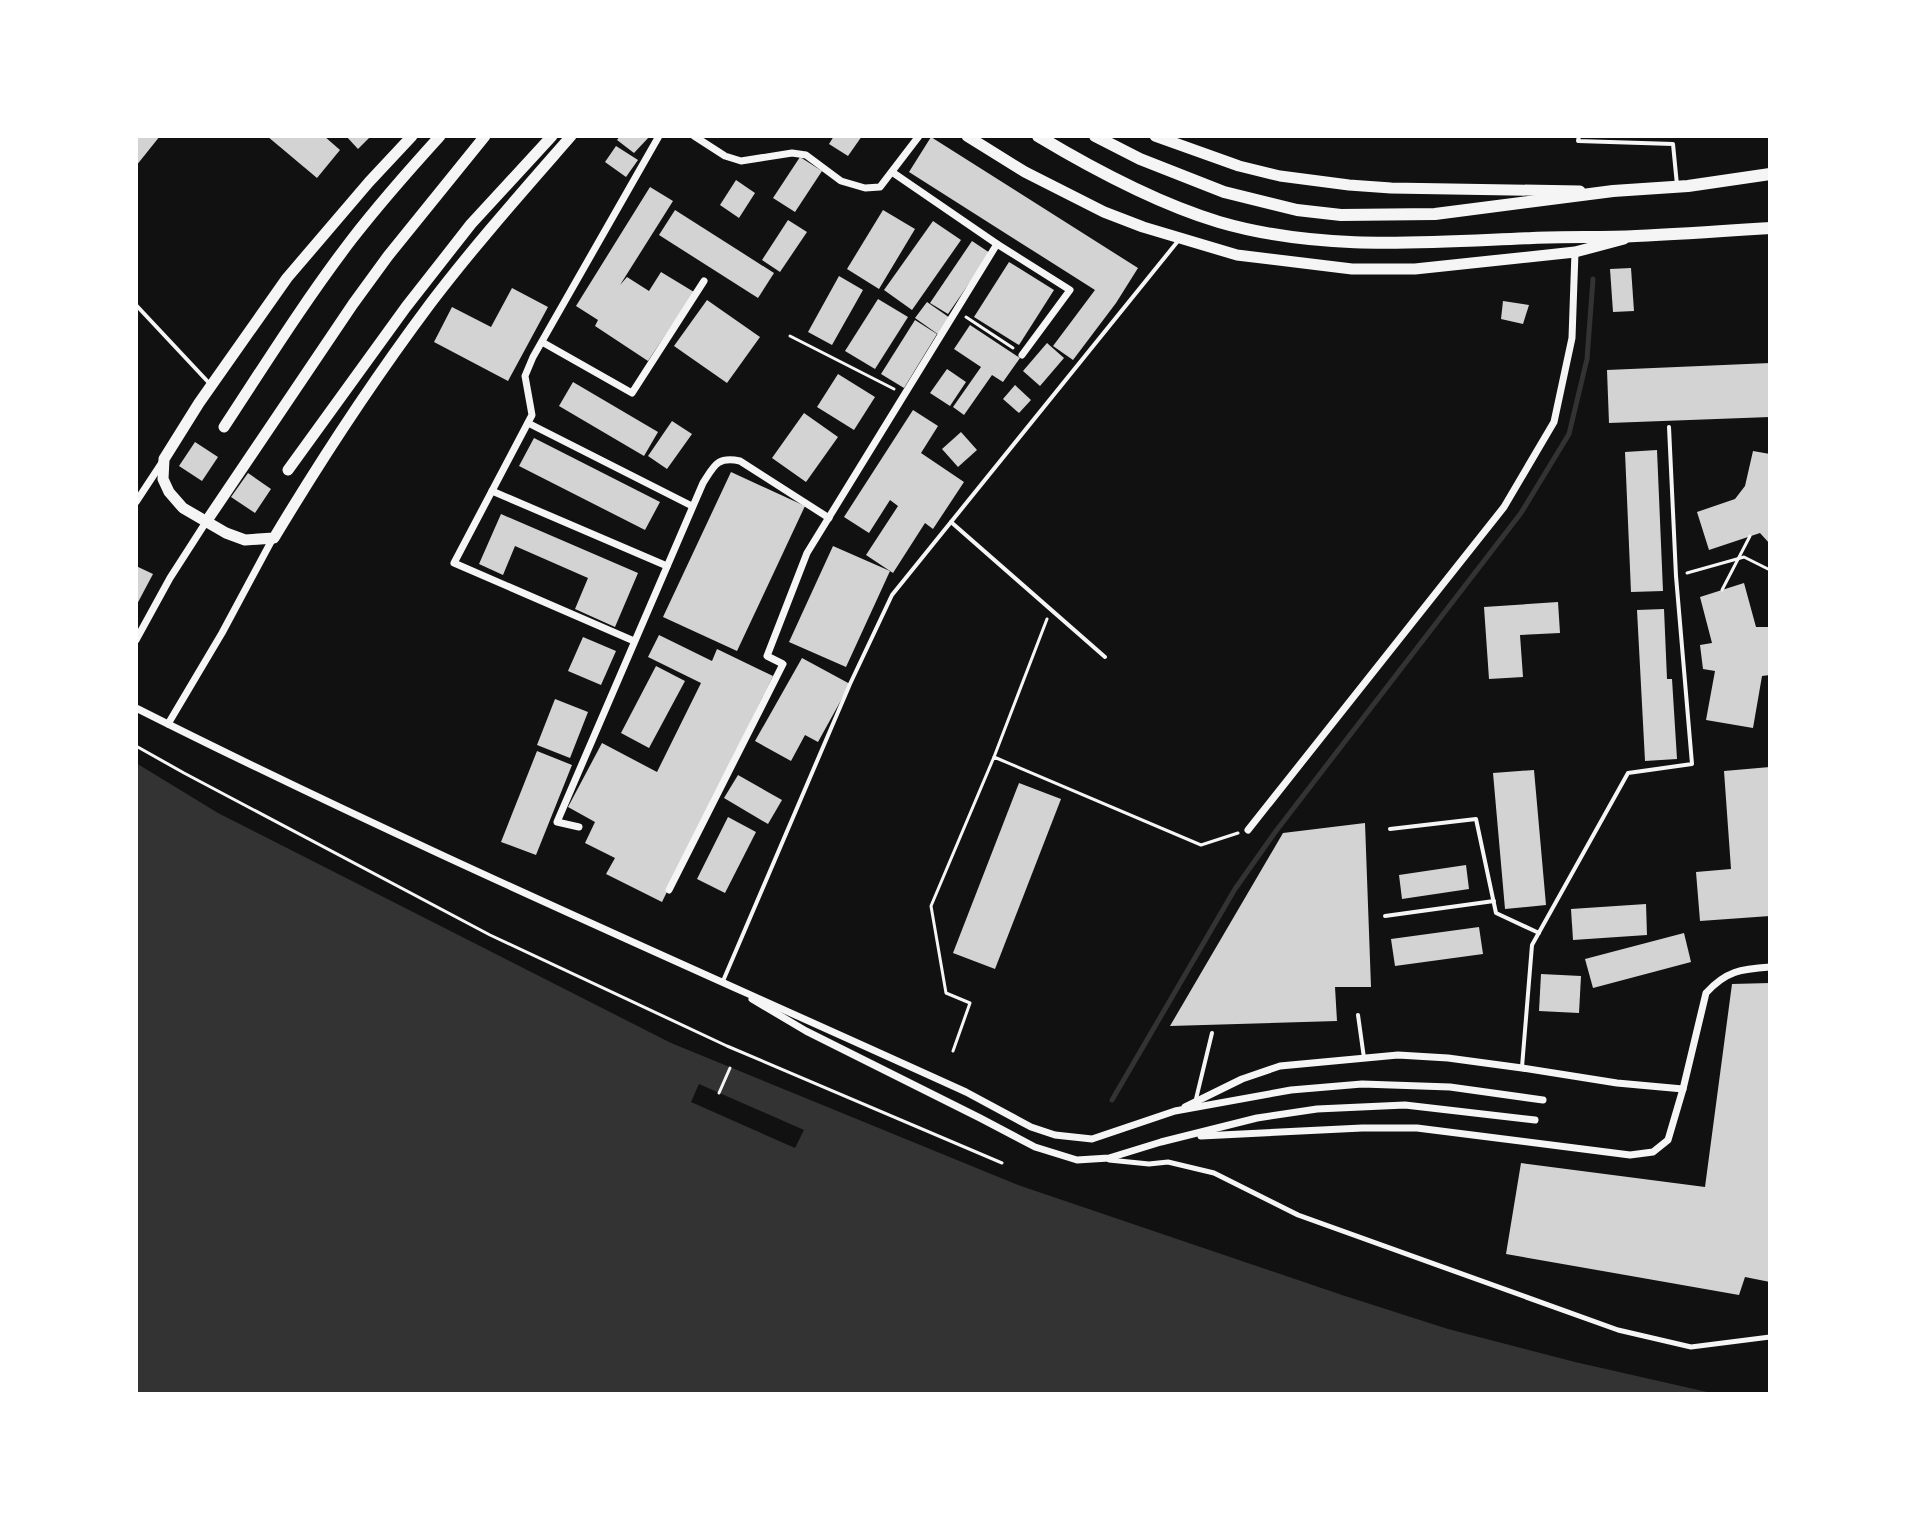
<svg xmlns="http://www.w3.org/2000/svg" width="1906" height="1530" font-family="Rubik,sans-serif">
	<rect width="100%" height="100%" fill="#111"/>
	<path fill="#333" d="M136 763 218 813 671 1043 1018 1185 1342 1295 1448 1329 1575 1362 1716 1394H136Z"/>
	<path fill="#111" d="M699 1084 804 1130 795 1148 691 1102Z"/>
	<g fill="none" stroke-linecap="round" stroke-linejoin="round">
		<path stroke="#333" stroke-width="5" d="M1112 1100 1235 889 1276 831 1521 513 1569 434 1587 359 1593 279"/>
	</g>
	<g fill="#d3d3d3">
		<path d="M136 136H160L136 166Z"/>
		<path d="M267 136H324L340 150 317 178Z"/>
		<path d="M346 136H371L358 149Z"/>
		<path d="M620 136H650L634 153 617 140Z"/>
		<path d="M834 136H862L848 156 829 144Z"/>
		<path d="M931 137 1138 268 1116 303 1073 360 1053 346 1095 290 909 172Z"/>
		<path d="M616 146 638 160 626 177 605 162Z"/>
		<path d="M800 157 822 171 795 212 773 198Z"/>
		<path d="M736 180 755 193 739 218 720 205Z"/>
		<path d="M650 187 673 201 620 285 627 277 649 291 661 272 694 292 648 361 595 326 598 320 576 306Z"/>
		<path d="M675 210 774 273 758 298 659 235Z"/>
		<path d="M883 210 915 229 879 289 847 269Z"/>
		<path d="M788 220 807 232 780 272 762 260Z"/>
		<path d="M933 221 961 240 912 310 884 290Z"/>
		<path d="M972 241 990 253 948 314 930 303Z"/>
		<path d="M1009 262 1054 290 1019 345 974 317Z"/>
		<path d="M1631 268 1634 311 1613 312 1610 269Z"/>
		<path d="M839 276 863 290 832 345 808 332Z"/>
		<path d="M512 288 548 307 508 381 434 342 452 307 491 327Z"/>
		<path d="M878 299 908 317 875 369 845 351Z"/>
		<path d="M707 300 760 337 727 383 674 346Z"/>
		<path d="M1503 301 1529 305 1523 324 1501 319Z"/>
		<path d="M927 302 950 318 939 335 915 318Z"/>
		<path d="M915 320 937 334 904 388 881 374Z"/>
		<path d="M970 325 1020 358 1003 382 992 375 964 415 953 407 981 367 954 349Z"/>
		<path d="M1047 343 1064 358 1040 386 1023 371Z"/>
		<path d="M1770 363V417L1609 423 1607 370Z"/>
		<path d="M947 369 966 382 950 406 930 393Z"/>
		<path d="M838 374 875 397 854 430 817 407Z"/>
		<path d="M573 382 658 432 644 456 559 406Z"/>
		<path d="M1015 385 1031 400 1019 413 1003 399Z"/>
		<path d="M913 410 938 426 921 453 964 482 933 529 925 523 893 573 866 555 898 506 890 500 869 533 844 517Z"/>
		<path d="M804 413 838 437 806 482 772 458Z"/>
		<path d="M672 421 692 434 667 469 648 456Z"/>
		<path d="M961 432 977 450 958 467 942 449Z"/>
		<path d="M534 438 660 502 645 530 519 466Z"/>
		<path d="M195 442 218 457 202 481 179 466Z"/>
		<path d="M1657 450 1663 591 1631 592 1625 452Z"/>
		<path d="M1753 451 1770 454V544L1760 533 1709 550 1697 512 1735 499 1745 486Z"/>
		<path d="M731 472 805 506 737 651 663 617Z"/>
		<path d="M248 473 271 489 255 513 231 497Z"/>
		<path d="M501 514 638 573 615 627 575 609 588 578 515 546 503 575 479 564Z"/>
		<path d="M833 546 890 571 846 667 789 642Z"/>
		<path d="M136 566 153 574 136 606Z"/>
		<path d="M1744 583 1756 627H1770V675L1762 676 1753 728 1706 720 1715 671 1703 669 1700 645 1712 643 1700 597Z"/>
		<path d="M1558 602 1560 633 1520 635 1523 677 1489 679 1484 607Z"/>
		<path d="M1664 609 1667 679H1672L1677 759 1645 761 1637 610Z"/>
		<path d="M659 635 712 661 717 649 773 676 662 902 606 874 615 858 585 843 595 822 568 807 602 743 657 772 701 683 648 657Z"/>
		<path d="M583 637 616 651 601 685 568 671Z"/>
		<path d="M802 658 850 684 818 742 805 735 791 761 755 741Z"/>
		<path d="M656 666 685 681 649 748 621 733Z"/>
		<path d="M555 699 588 712 570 758 537 745Z"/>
		<path d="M537 751 572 765 536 855 501 842Z"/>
		<path d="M1770 767V916L1700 921 1696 872 1731 869 1724 771Z"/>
		<path d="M1534 770 1546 905 1505 909 1493 773Z"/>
		<path d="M738 775 782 800 768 824 724 798Z"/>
		<path d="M1019 783 1061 799 995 969 953 953Z"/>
		<path d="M728 817 756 832 725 893 697 879Z"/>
		<path d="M1365 823 1371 987H1335L1337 1021 1170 1026 1283 833Z"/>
		<path d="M1466 865 1469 889 1402 899 1399 875Z"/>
		<path d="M1646 904 1647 935 1573 940 1571 909Z"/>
		<path d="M1479 927 1483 954 1395 966 1391 939Z"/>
		<path d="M1684 933 1691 962 1593 988 1585 959Z"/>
		<path d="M1541 974 1581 976 1579 1013 1539 1011Z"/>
		<path d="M1770 983V1282L1745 1277 1739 1295 1506 1254 1521 1163 1705 1187 1732 984Z"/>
	</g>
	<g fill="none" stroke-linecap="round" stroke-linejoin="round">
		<g stroke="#f5f5f5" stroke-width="3">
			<path d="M966 317 1013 348"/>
			<path d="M790 336 894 389"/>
			<path d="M1687 573 1744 557 1770 570"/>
			<path d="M1722 590 1750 536"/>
			<path d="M136 746 184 773 490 935 727 1046 1002 1163"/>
			<path d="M994 757 1047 619"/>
			<path d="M953 1051 970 1003 946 993 931 906 994 757 1201 845 1238 833"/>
			<path d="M719 1093 730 1068"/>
		</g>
		<g stroke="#f5f5f5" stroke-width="4">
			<path d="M1579 136 1578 141 1673 144 1677 185"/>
			<path d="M136 305 210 384"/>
			<path d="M951 522 1105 657"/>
			<path d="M1390 829 1476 819 1496 913 1539 933"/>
			<path d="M1385 916 1494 901"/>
			<path d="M723 981 850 684 892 595 1178 241"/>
			<path d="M1358 1015 1364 1058"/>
			<path d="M1522 1067 1532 945 1628 773 1692 764 1676 576 1669 427"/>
			<path d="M1196 1099 1212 1033"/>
		</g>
		<path stroke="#f5f5f5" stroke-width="5" d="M1109 1160 1149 1164 1168 1162 1214 1173 1298 1215 1618 1330 1691 1347 1770 1337"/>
		<g stroke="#f5f5f5" stroke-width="7">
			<path d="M694 136 725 156 741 161 792 153 806 155 841 181 865 188 880 187 919 136"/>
			<path d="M892 172 997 244 1070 290 1022 355"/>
			<path d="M542 342 632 393 704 281"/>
			<path d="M528 423 692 506"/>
			<path d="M492 491 667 566"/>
			<path d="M136 502 163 461"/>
			<path d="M136 640 170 578 206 522"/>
			<path d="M634 641 454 563 532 415 525 376 533 357 659 136"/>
			<path d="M136 708C408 845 689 966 966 1092L1031 1127 1055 1135 1092 1139 1175 1111 1291 1090 1362 1084 1450 1087 1543 1100"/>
			<path d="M168 724 222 633 273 538"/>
			<path d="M579 827 557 822 703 483C714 466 717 456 740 461L829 518"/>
			<path d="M1248 830 1504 507 1554 422 1572 338 1575 252"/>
			<path d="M669 890 783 664 767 656 807 553 997 244"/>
			<path d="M752 999 806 1031 980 1118 1035 1147 1077 1160 1109 1158 1161 1142 1257 1118 1317 1109 1405 1105 1535 1120"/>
			<path d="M1185 1107 1242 1079 1280 1066 1398 1055 1448 1058 1522 1068 1617 1083 1683 1089"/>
			<path d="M1201 1136 1362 1128H1417L1630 1155 1653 1152 1668 1140 1683 1089 1706 993C1726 971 1741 969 1770 967"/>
		</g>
		<g stroke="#f5f5f5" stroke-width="11">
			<path d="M412 136 369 182 287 278 199 403 164 459 163 479 169 492 183 508 226 533 245 540 274 538C322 458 374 379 430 304 474 246 523 191 571 136"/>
			<path d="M967 136 1025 172 1104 212 1143 227 1237 255 1352 269H1415L1575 252 1624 239"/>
			<path d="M1155 136 1239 166 1280 176 1349 185 1391 188 1580 191"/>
			<path d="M224 427C266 363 306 299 352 239 380 203 410 169 440 136"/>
			<path d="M288 470 406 307 471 224 552 136"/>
			<path d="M206 522 353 304 388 256 485 136"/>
		</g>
		<g stroke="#f5f5f5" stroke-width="12">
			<path d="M1038 136C1093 169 1156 203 1219 222 1322 252 1428 242 1533 238 1567 236 1602 238 1636 236 1681 234 1725 231 1770 228"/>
			<path d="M1095 136 1140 159 1224 192 1297 210 1341 215 1435 214 1613 191 1688 186 1770 174"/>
		</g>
	</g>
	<rect width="1906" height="1530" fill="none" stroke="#ffffff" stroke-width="276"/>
</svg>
